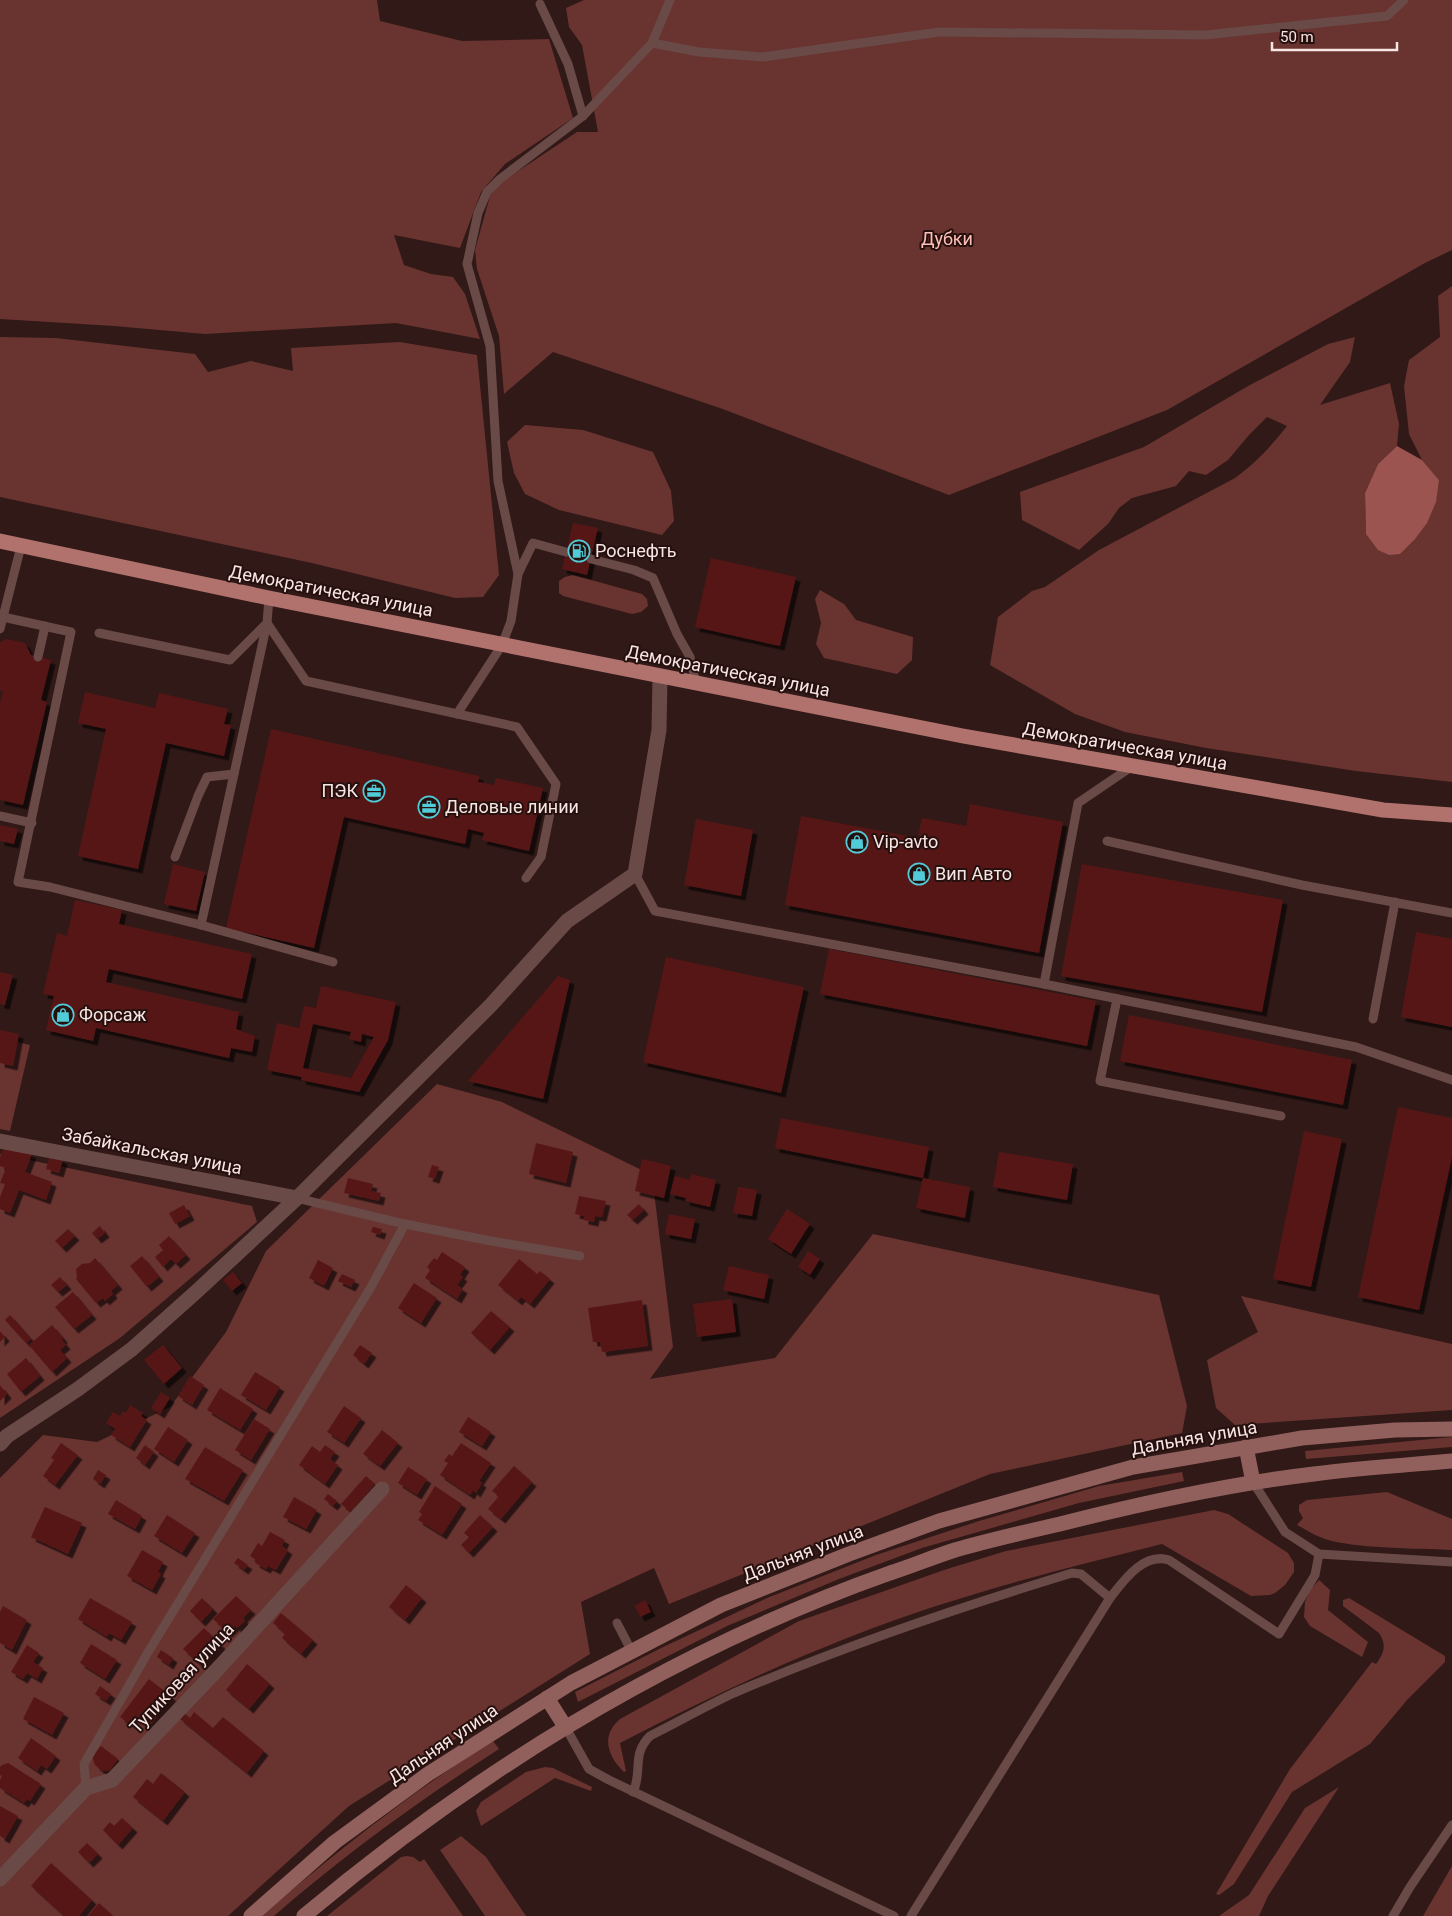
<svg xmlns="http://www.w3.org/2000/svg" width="1452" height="1916" font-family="Roboto,sans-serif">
	<defs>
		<filter id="shadow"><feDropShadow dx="4.5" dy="4.5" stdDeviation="0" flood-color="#0009"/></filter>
	</defs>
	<rect width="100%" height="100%" fill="#301917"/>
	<g fill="#693330">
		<path d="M0 0H377L380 21 462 41 549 39 573 118 505 164 481 192 460 248 394 235 404 265 431 274 453 277 465 294 480 339 396 323 205 334 114 326 0 319Z"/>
		<path d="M584 0H1452V250L1425 263 1167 410 949 495 720 408 553 352 504 394 499 336 477 269 475 250 490 196 503 181 577 132H598L582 45 569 27 566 8Z"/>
		<path d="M1452 286V782L1356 771 1206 748 1125 732 1075 714 990 665 998 617 1032 591 1045 587 1099 550 1235 478C1256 463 1271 446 1287 426L1267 417 1249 435 1228 460 1206 475 1189 471 1176 486 1132 498 1119 508 1108 524 1079 550 1022 520 1020 492 1144 447 1248 386 1328 344 1355 337 1350 362 1320 405 1390 383 1399 424 1397 446 1378 464 1365 493 1366 534 1439 480 1422 460 1409 434 1404 386 1409 360 1440 337 1438 296Z"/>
		<path d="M0 337 56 338 195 354 208 372 251 361 293 371 291 348 400 342 477 355 499 575 483 597 455 598 312 563 0 497Z"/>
		<path d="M525 425 583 430 653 452 671 491 674 521 662 535 559 510 525 494 514 473 507 442Z"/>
		<path d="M573 575 642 594 647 599 648 606 641 612 632 614 563 596 559 593V581L565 577Z"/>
		<path d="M820 590 844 604 856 620 913 637 912 660 897 674 824 658 816 644 821 623 815 599Z"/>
		<path d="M0 1038 30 1045 10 1131 0 1129Z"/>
		<path d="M437 1084 502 1102 652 1175 673 1347 650 1379 775 1358 873 1234 1159 1295 1187 1406 1182 1433 990 1474 669 1604 654 1568 581 1602 590 1654 349 1806 228 1916H0V1478L43 1435 97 1442 170 1407 226 1332 266 1251Z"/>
		<path d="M0 1154 252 1206 257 1222 120 1338 0 1418Z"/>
		<path d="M1241 1296 1452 1344V1410L1235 1425 1216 1408 1207 1360 1258 1332Z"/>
		<path d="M1452 1437V1447L1306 1459 1305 1451Z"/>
		<path d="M1182 1472 1184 1481 1079 1503 922 1548 839 1579 727 1626 578 1702 575 1692 661 1648 767 1598 876 1555 979 1521 1099 1486Z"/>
		<path d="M1387 1492 1452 1519V1550C1415 1548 1367 1549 1332 1541 1319 1538 1308 1531 1297 1525L1303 1518 1299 1511V1505L1307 1500Z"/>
		<path d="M1214 1510 1228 1514 1288 1553 1294 1563V1572L1285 1585 1275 1593 1270 1595 1251 1596 1162 1544C1086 1563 1010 1582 936 1606 826 1642 722 1690 620 1743L626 1771 624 1772C608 1757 600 1736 620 1719L799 1621 947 1569 1006 1551Z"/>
		<path d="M1319 1580 1330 1590 1328 1610 1368 1642 1362 1657 1310 1626 1304 1617 1305 1602 1310 1590Z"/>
		<path d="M1349 1598 1445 1656V1662L1408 1699 1370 1744 1292 1792 1234 1884 1219 1895 1216 1894 1290 1769 1372 1662 1376 1664C1384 1653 1387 1645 1379 1633L1343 1606V1600Z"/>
		<path d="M493 1741 499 1749C420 1800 345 1854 274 1916H261C335 1853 411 1792 493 1741Z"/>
		<path d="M545 1767 553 1768 592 1787 591 1791 555 1778 481 1826 476 1811 481 1802 526 1772Z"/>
		<path d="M1339 1787 1268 1896 1259 1916H1219L1249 1895 1305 1808Z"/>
		<path d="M461 1836 486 1857 526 1916H485L440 1850Z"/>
		<path d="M407 1856 413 1857 420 1862 424 1859 463 1916H327L401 1857Z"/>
		<path d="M1452 1866V1916H1423Z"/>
	</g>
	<path fill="#9b5450" d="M1397 446 1422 460 1439 480 1436 502 1427 523 1415 539 1400 554 1389 555 1378 550 1366 534 1365 493 1378 464Z"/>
	<g fill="#571717" fill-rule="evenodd" filter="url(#shadow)">
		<path d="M573 523 598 528 587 575 562 569Z"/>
		<path d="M711 558 796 577 780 646 695 627Z"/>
		<path d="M7 639 25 643 31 655 51 660 41 700 47 702 23 805 0 800V703L3 691H0V642Z"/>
		<path d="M85 692 155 708 159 693 228 709 224 724 231 725 224 756 166 743 138 869 78 856 106 729 78 723Z"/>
		<path d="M271 729 479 776 478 782 494 785 496 778 543 788 529 851 482 840 484 833 468 829 465 844 344 817 314 948 226 928Z"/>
		<path d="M970 804 1063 822 1039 953 785 905 801 816 918 838 922 818 966 826Z"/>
		<path d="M696 819 753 830 741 896 684 885Z"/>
		<path d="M0 825 18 829 14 844 0 841Z"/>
		<path d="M173 864 205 872 196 911 164 904Z"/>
		<path d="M1082 864 1283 900 1262 1012 1061 976Z"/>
		<path d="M75 900 122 910 119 924 252 954 242 999 109 969 106 982 239 1012 236 1029 255 1036 252 1052 231 1048 229 1058 96 1028 93 1041 46 1030 54 996 43 994 57 933 67 936Z"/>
		<path d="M1416 932 1452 939V1027L1401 1017Z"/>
		<path d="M829 949 1096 1001 1087 1046 820 994Z"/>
		<path d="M666 957 804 987 781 1093 643 1062Z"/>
		<path d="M0 972 13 975 5 1005 0 1004Z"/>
		<path d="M558 976 570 980 543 1099 468 1081Z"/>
		<path d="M321 986 396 1002 388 1040 359 1092 301 1080 302 1077 267 1070 277 1023 299 1028 304 1006 316 1008ZM313 1024 351 1032 349 1039 361 1042 362 1034 374 1037 351 1078 303 1068Z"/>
		<path d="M1129 1015 1352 1060 1343 1105 1120 1061Z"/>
		<path d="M0 1030 19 1034 13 1066 0 1063Z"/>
		<path d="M1398 1107 1452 1118V1157L1419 1310 1358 1297Z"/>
		<path d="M781 1118 929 1147 923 1178 775 1148Z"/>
		<path d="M1304 1131 1342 1139 1311 1287 1273 1279Z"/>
		<path d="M536 1143 573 1152 566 1183 529 1174Z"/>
		<path d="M5 1144 32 1154 25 1172 52 1182 46 1200 19 1190 10 1213 0 1209V1197L5 1184 0 1183 6 1168 0 1166V1157Z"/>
		<path d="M999 1152 1073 1164 1067 1200 993 1187Z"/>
		<path d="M50 1155 63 1160 59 1173 46 1169Z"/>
		<path d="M642 1159 671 1166 664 1198 635 1191Z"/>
		<path d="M432 1165 439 1167 435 1179 428 1177Z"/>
		<path d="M691 1174 716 1180 710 1207 685 1201 686 1198 670 1194 675 1176 690 1180Z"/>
		<path d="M348 1178 373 1184 371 1191 381 1193 379 1201 344 1193Z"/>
		<path d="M923 1178 970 1187 965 1218 916 1208Z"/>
		<path d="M738 1187 757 1190 752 1216 733 1213Z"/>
		<path d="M579 1196 606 1201 602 1217 595 1216 594 1222 584 1220V1216L575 1214Z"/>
		<path d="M639 1204 644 1210 633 1220 627 1215Z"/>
		<path d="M184 1205 190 1216 175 1224 169 1213Z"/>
		<path d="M787 1209 810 1224 791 1254 768 1239Z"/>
		<path d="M669 1214 695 1219 691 1239 665 1234Z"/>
		<path d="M100 1226 105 1233 97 1239 92 1233Z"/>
		<path d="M373 1227 382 1229 380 1235 371 1232Z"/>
		<path d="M68 1229 75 1236 62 1248 55 1241Z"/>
		<path d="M169 1236 186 1255 176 1264 171 1259 163 1267 155 1257 163 1250 159 1245Z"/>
		<path d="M808 1251 820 1259 810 1275 798 1267Z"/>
		<path d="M442 1252 465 1267 460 1275 463 1277 457 1285 463 1289 457 1299 425 1278 430 1270 427 1267 434 1258 437 1260Z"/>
		<path d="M142 1256 159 1277 147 1287 130 1266Z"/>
		<path d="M95 1258 118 1285 111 1291 113 1294 105 1301 103 1298 96 1303 76 1279 77 1277 76 1269 82 1264 90 1263Z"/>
		<path d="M519 1259 537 1274 540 1271 550 1279 530 1304 521 1297 518 1301 498 1285Z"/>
		<path d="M318 1260 333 1268 324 1286 309 1278Z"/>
		<path d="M729 1266 769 1275 764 1299 723 1290Z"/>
		<path d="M233 1272 242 1283 232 1291 223 1280Z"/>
		<path d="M342 1274 355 1280 351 1287 338 1281Z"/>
		<path d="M60 1277 67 1285 58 1292 51 1285Z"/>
		<path d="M414 1283 437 1298 421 1323 398 1308Z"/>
		<path d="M73 1292 92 1315 74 1329 55 1307Z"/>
		<path d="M732 1299 736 1332 697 1337 693 1304Z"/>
		<path d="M642 1300 648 1346 602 1352 600 1342H593L588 1308Z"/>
		<path d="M491 1311 510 1327 490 1350 471 1333Z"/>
		<path d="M10 1315 31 1339 26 1343 5 1320Z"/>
		<path d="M52 1325 63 1338 62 1340 66 1345 60 1350 67 1358 52 1372 29 1345Z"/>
		<path d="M0 1331 5 1337 0 1342Z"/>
		<path d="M163 1345 182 1368 164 1384 144 1360Z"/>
		<path d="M360 1345 372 1353 364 1364 353 1355Z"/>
		<path d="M26 1358 40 1376 21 1392 7 1374Z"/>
		<path d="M255 1372 280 1387 266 1410 241 1395Z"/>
		<path d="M190 1376 204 1385 192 1405 178 1396Z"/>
		<path d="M0 1385 7 1394 0 1401Z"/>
		<path d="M220 1388 253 1409 240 1430 207 1410Z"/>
		<path d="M161 1392 170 1398 160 1414 151 1408Z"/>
		<path d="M130 1405 143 1413 141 1416 147 1420 130 1447 111 1435 115 1429 106 1423 113 1412 120 1416 123 1411 126 1413Z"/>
		<path d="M344 1406 361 1418 344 1443 327 1432Z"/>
		<path d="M468 1417 491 1432 482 1446 459 1432Z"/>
		<path d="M254 1419 270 1429 251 1460 235 1450Z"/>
		<path d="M168 1427 188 1440 174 1462 154 1449Z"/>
		<path d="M382 1430 398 1443 380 1466 363 1454Z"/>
		<path d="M61 1443 78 1455 55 1485 43 1476 54 1460 51 1458Z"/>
		<path d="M461 1443 491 1463 479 1481 482 1483 476 1493 473 1490 470 1495 440 1475 448 1463 444 1461 449 1454 452 1456Z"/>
		<path d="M145 1445 154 1452 145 1465 136 1458Z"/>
		<path d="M325 1445 335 1452 330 1459 338 1465 325 1484 299 1465 312 1446 320 1452Z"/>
		<path d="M205 1447 243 1470 224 1501 185 1479Z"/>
		<path d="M514 1466 532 1482 501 1519 488 1509 499 1496 492 1491Z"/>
		<path d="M408 1467 427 1479 417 1495 398 1483Z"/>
		<path d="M98 1470 106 1475 100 1484 93 1479Z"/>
		<path d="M366 1476 375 1484 351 1512 341 1504Z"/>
		<path d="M435 1486 462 1504 442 1535 418 1520 422 1514 419 1512Z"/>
		<path d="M328 1494 337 1501 333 1506 324 1499Z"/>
		<path d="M294 1497 317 1510 306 1529 283 1517Z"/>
		<path d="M116 1500 142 1516 135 1529 108 1514Z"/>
		<path d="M45 1507 82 1523 68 1554 31 1537Z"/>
		<path d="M167 1515 195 1533 182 1553 154 1536Z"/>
		<path d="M480 1515 493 1527 469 1553 461 1545 469 1537 464 1533Z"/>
		<path d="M270 1532 285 1540 282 1546 288 1550 276 1570 268 1566 266 1569 255 1563 256 1560 250 1556 258 1543 262 1546Z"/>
		<path d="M142 1550 163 1562 158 1572 161 1574 152 1590 127 1576Z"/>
		<path d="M238 1558 248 1565 244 1570 234 1563Z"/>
		<path d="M406 1585 422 1598 405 1620 389 1607Z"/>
		<path d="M236 1596 251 1610 243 1618 245 1621 237 1628 235 1626 228 1633 213 1619Z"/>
		<path d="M90 1598 132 1622 121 1640 109 1633 107 1637 78 1619Z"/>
		<path d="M202 1598 213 1609 201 1622 190 1611Z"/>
		<path d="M645 1600 651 1612 640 1617 635 1606Z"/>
		<path d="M3 1606 27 1620 12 1650 0 1643V1612Z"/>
		<path d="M281 1613 313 1640 301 1654 282 1638 285 1634 273 1623Z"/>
		<path d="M204 1628 222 1646 201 1666 183 1649Z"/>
		<path d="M91 1644 117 1660 105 1679 80 1663Z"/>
		<path d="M27 1645 39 1653 33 1662 43 1668 37 1679 27 1673 23 1679 11 1672Z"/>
		<path d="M161 1650 173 1658 169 1665 157 1657Z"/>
		<path d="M247 1664 270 1684 249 1709 226 1690Z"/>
		<path d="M149 1679 172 1697 148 1728 134 1716 128 1723 120 1717Z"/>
		<path d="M100 1686 111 1694 106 1701 95 1694Z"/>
		<path d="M34 1697 64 1713 52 1735 23 1719Z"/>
		<path d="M194 1712 213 1728 223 1717 264 1751 247 1773 179 1718 184 1713 190 1718Z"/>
		<path d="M31 1738 56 1756 47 1769 41 1765 37 1771 18 1758Z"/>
		<path d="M101 1746 118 1759 110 1770 102 1771 95 1765 92 1756Z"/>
		<path d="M8 1763 41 1784 30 1801 27 1799 24 1803 0 1788V1780L2 1776 0 1775V1767L2 1765Z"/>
		<path d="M161 1773 185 1792 163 1821 133 1797 147 1779 153 1784Z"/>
		<path d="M0 1806 18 1816 5 1839 0 1836Z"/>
		<path d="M122 1818 133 1828 118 1845 103 1830 110 1822 114 1826Z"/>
		<path d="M87 1843 98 1854 89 1863 78 1852Z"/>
		<path d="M51 1863 92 1900 79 1916H64L31 1886Z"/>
		<path d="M99 1903 113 1916H88Z"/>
	</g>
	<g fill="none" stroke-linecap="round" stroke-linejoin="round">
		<g stroke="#694a47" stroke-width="9">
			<path d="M540 4 568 64 583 116"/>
			<path d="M652 43 699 52 763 57 939 32 1205 35 1387 16 1404 0"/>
			<path d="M21 546 3 617 71 632 18 882 50 887 201 925 333 962"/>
			<path d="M591 559 634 570 653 578 677 634 690 657 696 683"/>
			<path d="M518 574 498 481 490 346 467 264 478 213 487 192 500 179 583 116 652 43 670 0"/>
			<path d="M0 629 3 617"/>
			<path d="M99 633 230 660 267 623 269 598"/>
			<path d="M38 657 45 626"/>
			<path d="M457 714 502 645 511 621 518 574 533 543 566 552"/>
			<path d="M0 816 32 823"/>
			<path d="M1107 841 1302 885 1452 913"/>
			<path d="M175 857 198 796 207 777 234 774"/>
			<path d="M635 874 655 911 1044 984 1078 803 1131 767"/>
			<path d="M201 925 267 623 306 681 517 727 556 784 541 857 526 878"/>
			<path d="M1044 984 1356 1047 1452 1080"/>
			<path d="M1117 999 1100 1081 1281 1116"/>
			<path d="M1373 1019 1395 902"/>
			<path d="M297 1198 405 1224 491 1241 580 1256"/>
			<path d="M1253 1482 1285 1532 1319 1554 1452 1562"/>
			<path d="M617 1623 631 1650"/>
			<path d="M566 1728 589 1769 609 1780 894 1916"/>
			<path d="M86 1788 84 1764 147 1654 371 1287 405 1224"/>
			<path d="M633 1792C643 1771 631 1755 650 1736 678 1722 706 1706 734 1693 844 1646 957 1608 1072 1573L1081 1574 1110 1598"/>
			<path d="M911 1916 1110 1598C1124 1580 1144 1552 1169 1560L1279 1634 1315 1575 1319 1554"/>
			<path d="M1393 1916 1410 1887 1452 1825"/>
		</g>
		<g stroke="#694a47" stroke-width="15">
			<path d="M0 1141 297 1198"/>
			<path d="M0 1444 7 1436 78 1389 132 1349 196 1292 297 1198 491 1005 567 921 635 874 659 730 660 677"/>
			<path d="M0 1879 86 1788 112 1780 215 1672 382 1489"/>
		</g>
		<g stroke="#91605d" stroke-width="15">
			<path d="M1246 1447 1253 1482"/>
			<path d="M547 1698 566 1728"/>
			<path d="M251 1916 335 1842 428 1774 571 1683 721 1605 849 1554 939 1521 1133 1467 1302 1438 1395 1430 1452 1429"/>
			<path d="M304 1916C478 1770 675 1649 890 1573 912 1566 933 1557 955 1550 990 1540 1025 1532 1060 1524 1143 1503 1228 1484 1314 1474 1360 1468 1406 1465 1452 1461"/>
		</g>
		<path stroke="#b1726d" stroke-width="15" d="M0 541 269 598 963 736 1383 810 1452 815"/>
	</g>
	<defs>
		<g id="fuel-ring" transform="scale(1.125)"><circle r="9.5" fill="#26100e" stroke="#52cbd8" stroke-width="1.5"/><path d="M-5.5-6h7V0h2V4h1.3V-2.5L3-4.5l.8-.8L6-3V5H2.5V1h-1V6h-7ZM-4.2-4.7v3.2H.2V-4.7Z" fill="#52cbd8"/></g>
		<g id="office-ring" transform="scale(1.125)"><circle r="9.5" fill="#26100e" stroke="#52cbd8" stroke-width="1.5"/><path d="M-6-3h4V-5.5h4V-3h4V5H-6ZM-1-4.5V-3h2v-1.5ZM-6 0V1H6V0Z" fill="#52cbd8"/></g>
		<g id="shop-ring" transform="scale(1.125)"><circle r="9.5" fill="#26100e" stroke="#52cbd8" stroke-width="1.5"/><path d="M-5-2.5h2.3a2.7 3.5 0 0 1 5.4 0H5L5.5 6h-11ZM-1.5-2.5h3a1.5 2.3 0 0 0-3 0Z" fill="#52cbd8"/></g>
	</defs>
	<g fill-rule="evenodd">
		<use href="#fuel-ring" x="579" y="551"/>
		<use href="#office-ring" x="374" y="791"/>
		<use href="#office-ring" x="429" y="807"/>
		<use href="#shop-ring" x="857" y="842"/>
		<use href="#shop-ring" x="919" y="874"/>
		<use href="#shop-ring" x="63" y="1015"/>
	</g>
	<g text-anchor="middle" stroke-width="4" stroke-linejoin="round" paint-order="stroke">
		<g font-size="18" fill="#febeb8" stroke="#26100e">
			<text x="947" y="245">Дубки</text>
		</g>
		<g font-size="18" fill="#f7e5e4" stroke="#26100e" text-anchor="start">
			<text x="595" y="557">Роснефть</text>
			<text x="358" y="797" text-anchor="end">ПЭК</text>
			<text x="445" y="813">Деловые линии</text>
			<text x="873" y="848">Vip-avto</text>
			<text x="935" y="880">Вип Авто</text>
			<text x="79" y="1021">Форсаж</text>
		</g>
		<g font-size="18" fill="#f7e5e4" stroke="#26100e">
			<text transform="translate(331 591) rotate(11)" y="6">Демократическая улица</text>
			<text transform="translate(728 671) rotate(11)" y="6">Демократическая улица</text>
			<text transform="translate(1125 746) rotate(10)" y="6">Демократическая улица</text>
			<text transform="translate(152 1151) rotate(11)" y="6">Забайкальская улица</text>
			<text transform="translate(1194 1438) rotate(-10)" y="6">Дальняя улица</text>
			<text transform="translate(803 1553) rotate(-21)" y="6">Дальняя улица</text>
			<text transform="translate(182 1678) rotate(-47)" y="6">Тупиковая улица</text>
			<text transform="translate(443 1744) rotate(-34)" y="6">Дальняя улица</text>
		</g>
	</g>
	<path d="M1272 42v8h125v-8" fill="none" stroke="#f7e5e4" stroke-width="2.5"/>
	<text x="1280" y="42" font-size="15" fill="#f7e5e4" stroke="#26100e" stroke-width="4" paint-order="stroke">50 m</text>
</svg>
